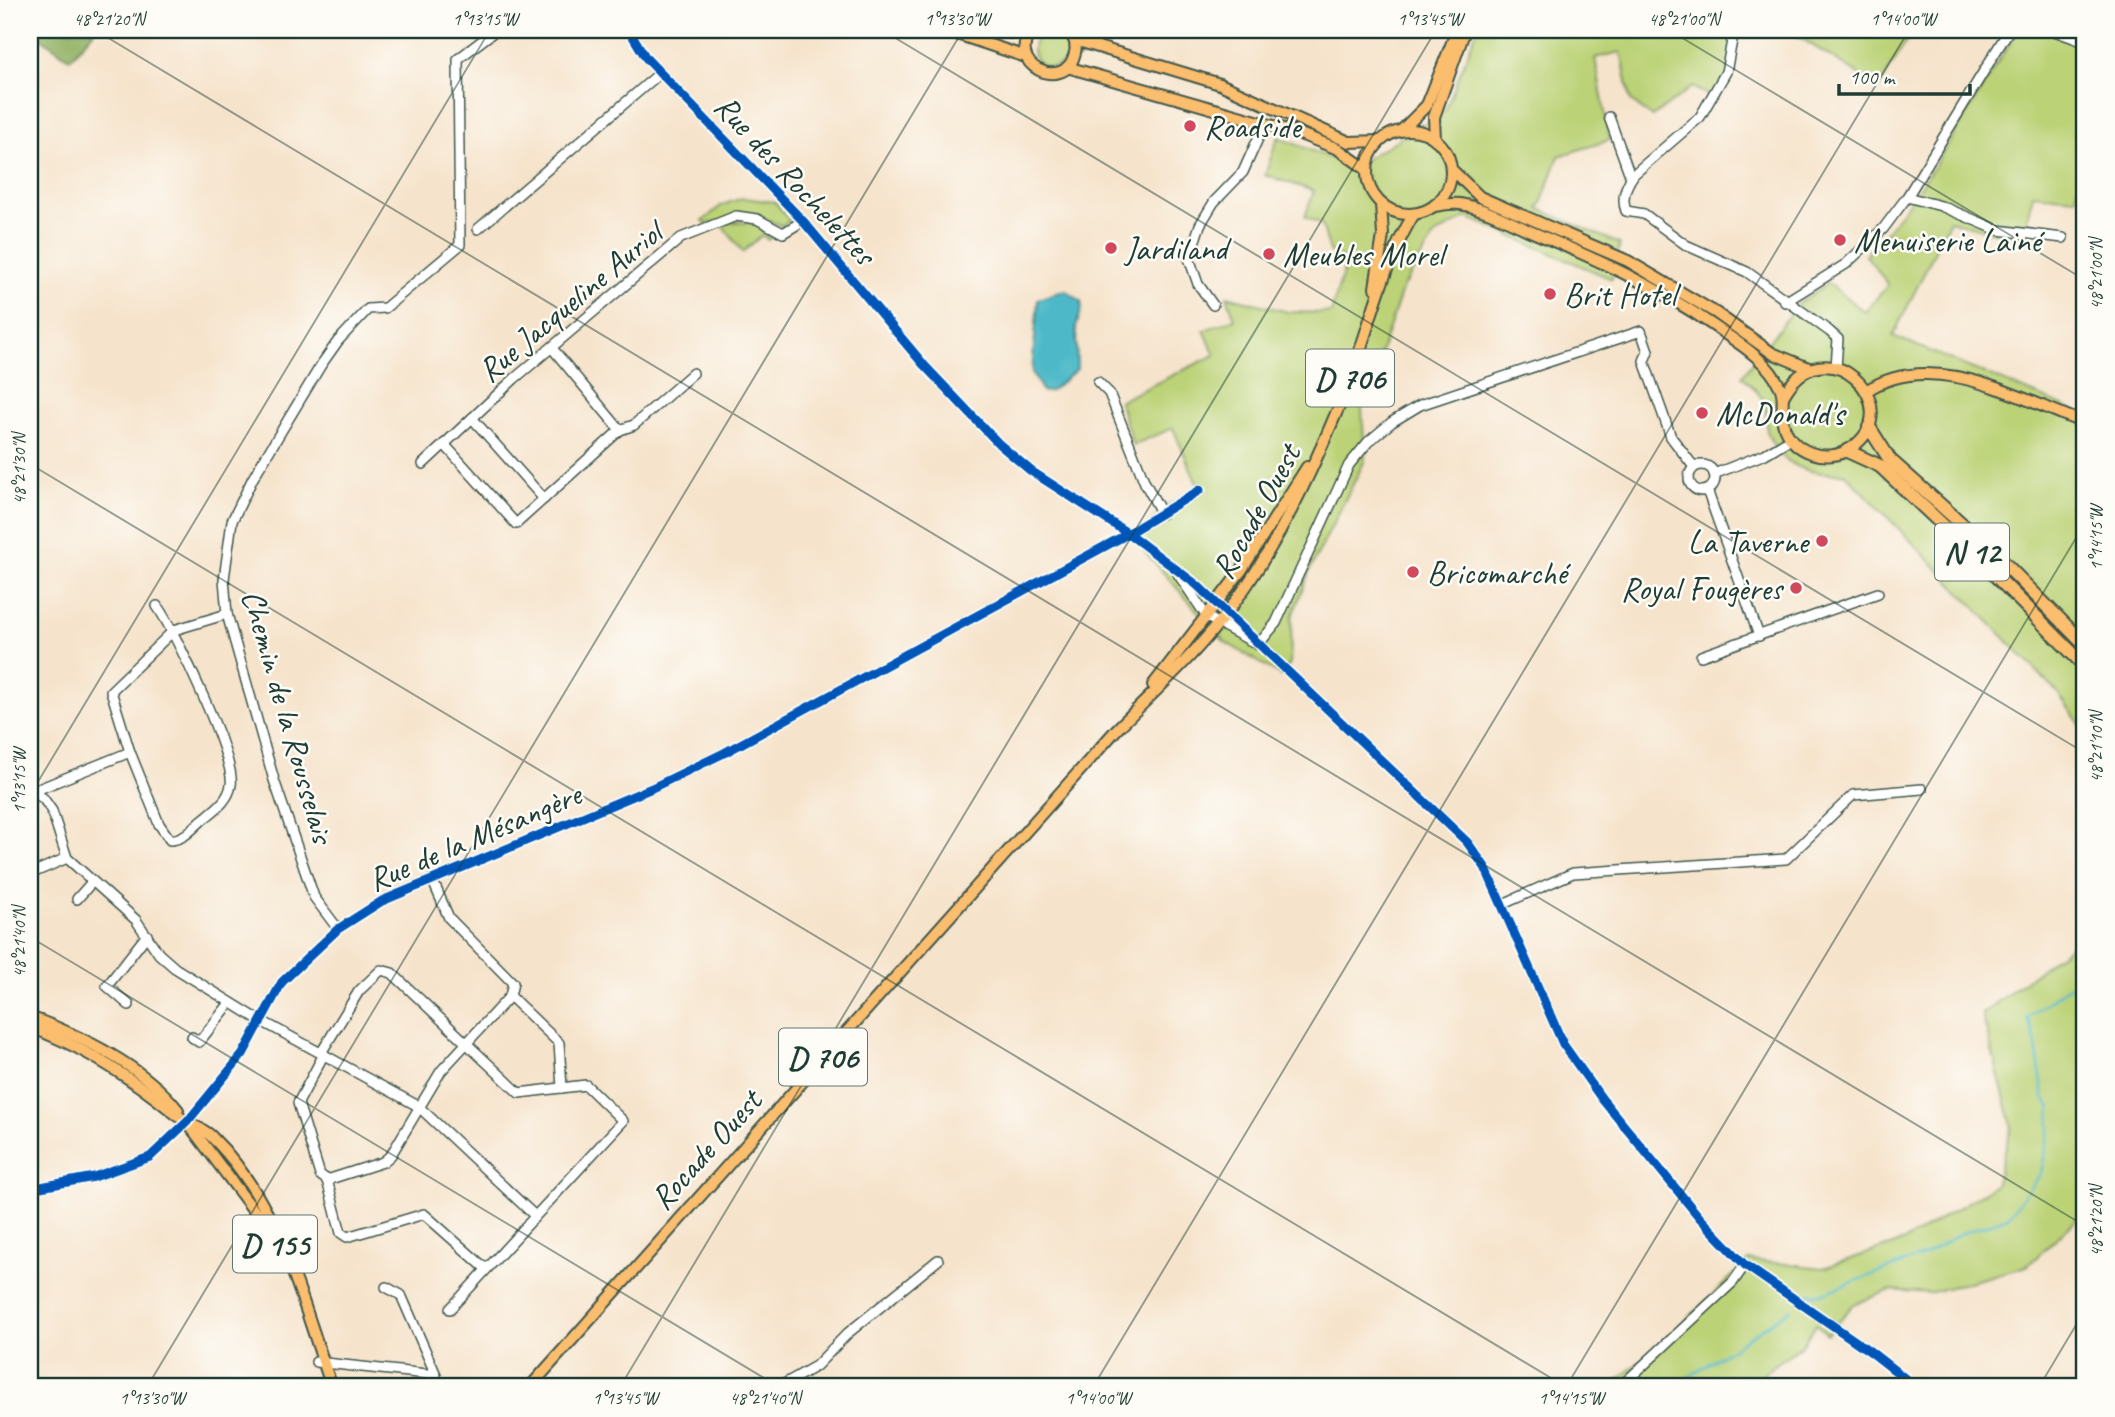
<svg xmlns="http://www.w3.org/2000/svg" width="2115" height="1417" font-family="Caveat,sans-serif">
	<rect width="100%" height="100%" fill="#fdfcf7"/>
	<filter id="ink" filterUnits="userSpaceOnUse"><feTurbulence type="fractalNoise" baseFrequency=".0143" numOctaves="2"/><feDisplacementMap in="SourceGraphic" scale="14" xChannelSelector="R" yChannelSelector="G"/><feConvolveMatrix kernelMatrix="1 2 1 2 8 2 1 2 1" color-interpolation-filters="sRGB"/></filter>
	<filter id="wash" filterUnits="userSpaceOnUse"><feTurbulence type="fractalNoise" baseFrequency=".00686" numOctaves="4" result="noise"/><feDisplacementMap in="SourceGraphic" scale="28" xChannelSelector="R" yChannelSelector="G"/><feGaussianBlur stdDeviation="1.57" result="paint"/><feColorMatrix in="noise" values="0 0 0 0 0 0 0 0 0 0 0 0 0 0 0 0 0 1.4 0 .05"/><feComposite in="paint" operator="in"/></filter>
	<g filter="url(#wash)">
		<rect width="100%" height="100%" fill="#f6e3cb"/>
		<g fill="#bbd276" stroke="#6d8855" stroke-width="2">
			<path d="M1477 30H1738L1730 74 1715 99 1692 87 1652 117 1631 101 1621 52 1595 58 1610 140 1559 156 1539 209 1620 244 1612 279 1467 217 1435 235 1403 287 1362 408 1365 460 1310 570 1292 617 1290 663 1282 676 1225 642 1137 543 1163 508 1199 488 1173 428 1133 445 1119 401 1215 355 1204 330 1235 319 1227 296 1288 312 1331 313 1344 269 1342 257 1330 252 1322 224 1305 217 1314 191 1265 175 1278 137 1352 167 1445 111Z"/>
			<path d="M1788 30H1913L1879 87Z"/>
			<path d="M2008 30H2047L2085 46V179L2080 178 2076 198 2033 194 2022 241 1950 220 1893 336 2085 415V731L2057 692 1845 473C1813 476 1781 468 1768 434 1764 424 1768 410 1764 402 1760 393 1749 383 1742 376L1799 303 1828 283 1865 312 1888 285 1866 255C1926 190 1967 111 2014 36Z"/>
			<circle cx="1051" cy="49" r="18"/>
			<path d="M743 198 775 202 790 220 783 226 757 216 706 224 703 221 722 205Z"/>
			<path d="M732 222 753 223 774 233 768 240 762 235 743 252 722 225Z"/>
			<path d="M2085 935V1211L2027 1266 1929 1293 1891 1290 1854 1304 1827 1334 1816 1324 1802 1345 1744 1387H1609L1656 1349 1749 1260 1823 1268 1905 1241 1995 1185 2012 1126 1982 1014Z"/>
		</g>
		<path fill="#94b467" stroke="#5a784e" stroke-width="2" d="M30 30H95L70 59Z"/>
		<path fill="#4db9c8" stroke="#367b7e" stroke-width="2" d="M1065 290 1081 301 1082 308 1076 327 1077 369 1051 391 1043 392 1032 373 1038 299Z"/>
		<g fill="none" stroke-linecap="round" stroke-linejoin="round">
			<g stroke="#4db9c8" stroke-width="2.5">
				<path d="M1803 1294H1822L1837 1288 1925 1255 1960 1234 2008 1217 2041 1173 2049 1132 2051 1108 2044 1097 2035 1040 2027 1018 2085 974"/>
				<path d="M1674 1387 1791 1309"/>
			</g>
		</g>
	</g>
	<g filter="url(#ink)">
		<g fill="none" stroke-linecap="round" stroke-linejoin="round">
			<g stroke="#3f564b" stroke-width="12">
				<g id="minor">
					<path d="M629 30 646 58 803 221 924 365 999 444 1031 471 1129 534 1197 585 1467 842 1485 867 1563 1044 1602 1099 1700 1218 1745 1265 1871 1352 1916 1387"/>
					<path d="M1734 30 1726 72 1700 117 1634 174C1626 185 1621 198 1626 211L1644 214 1686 245 1747 272 1829 331 1838 339 1836 367"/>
					<path d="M2052 30 2085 42"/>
					<path d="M1609 117 1631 178"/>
					<path d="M1907 197 1941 206 1998 230 2063 238"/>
					<path d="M478 229 660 73"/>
					<path d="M1785 302 1846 264 1883 229 1907 197 2009 30"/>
					<path d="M1213 305 1198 284 1189 258 1200 225 1214 202 1243 172 1265 123"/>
					<path d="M552 348 620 430 634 425 693 373"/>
					<path d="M1098 382 1109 393 1145 483 1162 514"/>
					<path d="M472 418 544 499"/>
					<path d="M444 444 516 524 620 430"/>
					<path d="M423 464 514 379 681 238 736 216 757 219 783 233 803 221"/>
					<circle cx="1702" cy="478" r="13"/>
					<path d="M1714 474 1765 454 1790 439"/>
					<path d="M1707 490 1759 636"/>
					<path d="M1178 574 1207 617 1253 642"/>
					<path d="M1258 645 1276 623 1349 465 1368 442 1392 422 1420 405 1641 331 1648 351 1644 361 1671 437 1694 467"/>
					<path d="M1701 656 1878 593"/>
					<path d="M130 752 159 824 170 840C184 839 190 831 201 821 214 810 228 802 231 785 236 759 175 631 157 606"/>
					<path d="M31 792 43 798 52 811 67 858 136 920 159 954 175 968 256 1018 418 1106 534 1215"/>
					<path d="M31 792 130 752 111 691 174 630 227 614"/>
					<path d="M30 874 67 858"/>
					<path d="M77 899 92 882"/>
					<path d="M1503 904 1573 873 1786 859 1853 795 1922 789"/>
					<path d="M338 929 314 897 274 780 227 614 224 579 232 521 253 478 321 365 338 341 368 309 385 308 460 245 458 59 496 30"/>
					<path d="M510 996 559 1043 562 1088"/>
					<path d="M129 1005 107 986 147 935"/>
					<path d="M192 1037 199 1042 230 1003"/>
					<path d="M321 1053 359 991 381 970 392 973 519 1093 586 1085 623 1121 450 1309"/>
					<path d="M324 1054 298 1103 320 1175 327 1180 341 1233 347 1237 424 1214 485 1268"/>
					<path d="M327 1180 383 1162 391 1155 441 1071 510 996 513 983 449 918 432 879"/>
					<path d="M30 1189 94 1177 150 1157 187 1122 243 1054 282 982 338 929 382 901 652 788 724 753 1122 537 1200 490"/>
					<path d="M316 1362 436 1375 401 1295 386 1287"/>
					<path d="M779 1387 816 1366 848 1333 938 1260"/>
					<path d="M1620 1387 1733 1282 1745 1265"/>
				</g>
			</g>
			<g stroke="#3f564b" stroke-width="14">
				<g id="major">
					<path d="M945 30 1026 57"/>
					<path d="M978 30 1029 34"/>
					<path d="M1032 30C1004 64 1063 93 1074 56 1078 46 1075 38 1068 30"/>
					<path d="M1075 40 1220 84 1349 142 1379 141"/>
					<path d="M1067 67 1295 132 1338 149 1366 169"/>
					<circle cx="1409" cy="172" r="42"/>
					<path d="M1402 130 1427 105 1457 30"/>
					<path d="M1435 139 1434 117 1465 30"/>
					<path d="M1451 169 1480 197 1628 261 1716 313 1772 353 1811 369"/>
					<path d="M1434 206C1442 205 1452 203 1460 204 1484 208 1508 221 1530 231 1594 258 1657 286 1714 326 1737 342 1768 360 1780 387 1786 398 1780 411 1783 423 1790 452 1827 465 1851 448 1912 407 1823 320 1783 397"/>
					<path d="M1375 288 1383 235 1381 204"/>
					<path d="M1866 391C1932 347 2019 399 2085 423"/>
					<path d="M1153 685 1241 571 1307 467"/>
					<path d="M30 1017C81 1036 143 1066 178 1110"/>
					<path d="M30 1027C77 1044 119 1070 158 1100 168 1108 178 1116 188 1123 196 1127 205 1130 211 1136 280 1203 301 1300 332 1387"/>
					<path d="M190 1126 264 1224"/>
					<path d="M530 1387 1117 729C1151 695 1187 662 1217 625 1274 556 1311 474 1345 392 1369 333 1380 269 1414 214"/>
				</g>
			</g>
			<g stroke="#3f564b" stroke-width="16">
				<g id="highway">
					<path d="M1869 427 1890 460 1991 550 2085 645"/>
					<path d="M1847 451 1880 466 1981 561 2085 666"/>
				</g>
			</g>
			<use href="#minor" stroke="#fff" stroke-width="9"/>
			<use href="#major" stroke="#fbbd6e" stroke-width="10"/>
			<use href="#highway" stroke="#fbbd6e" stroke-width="12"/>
			<g stroke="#fdfcf7" stroke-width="13">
				<g id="cycleway">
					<path d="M629 30 646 58 803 221 924 365 999 444 1031 471 1129 534 1197 585 1467 842 1485 867 1563 1044 1602 1099 1700 1218 1745 1265 1871 1352 1916 1387"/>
					<path d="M30 1189 94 1177 150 1157 187 1122 243 1054 282 982 338 929 382 901 652 788 724 753 1122 537 1200 490"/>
				</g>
			</g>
			<use href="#cycleway" stroke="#0057b8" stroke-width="9"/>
		</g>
	</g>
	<path fill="none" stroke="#1f3d34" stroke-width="2" stroke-opacity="0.45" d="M95 30 2085 1226M882 30 2085 753M1669 30 2085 280M30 464 1566 1387M30 795 490 30M30 937 779 1387M147 1387 963 30M620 1387 1436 30M1093 1387 1909 30M1566 1387 2085 523M2039 1387 2085 1310"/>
	<g fill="#d1495b" stroke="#fdfcf7" stroke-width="2.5">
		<circle cx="1190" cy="126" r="7"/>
		<circle cx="1840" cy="240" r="7"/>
		<circle cx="1111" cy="248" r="7"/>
		<circle cx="1269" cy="254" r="7"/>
		<circle cx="1550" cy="294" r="7"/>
		<circle cx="1702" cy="413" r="7"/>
		<circle cx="1822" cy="541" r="7"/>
		<circle cx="1413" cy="572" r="7"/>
		<circle cx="1796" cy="588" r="7"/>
	</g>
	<g text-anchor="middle" stroke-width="5" stroke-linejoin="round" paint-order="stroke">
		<g fill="#fdfcf7" stroke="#62766e" stroke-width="2">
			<rect x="1306" y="349.5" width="88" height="57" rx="5"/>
			<rect x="1935" y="523.5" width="74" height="57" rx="5"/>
			<rect x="779" y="1028.5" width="88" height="57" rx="5"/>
			<rect x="233" y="1215.5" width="84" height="57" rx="5"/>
		</g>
		<g font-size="32" font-weight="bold" fill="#1f3d34">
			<text x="1350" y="389">D 706</text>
			<text x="1972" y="563">N 12</text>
			<text x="823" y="1068">D 706</text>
			<text x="275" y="1255">D 155</text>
		</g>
		<g font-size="33" fill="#1f3d34" stroke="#fdfcf7" text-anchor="start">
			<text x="1204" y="138">Roadside</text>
			<text x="1854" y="252">Menuiserie Lainé</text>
			<text x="1125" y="260">Jardiland</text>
			<text x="1283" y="266">Meubles Morel</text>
			<text x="1564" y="306">Brit Hotel</text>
			<text x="1716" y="425">McDonald's</text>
			<text x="1808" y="553" text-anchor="end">La Taverne</text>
			<text x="1427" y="584">Bricomarché</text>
			<text x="1782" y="600" text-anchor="end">Royal Fougères</text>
		</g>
		<g font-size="33" fill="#1f3d34" stroke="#fdfcf7">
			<text transform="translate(796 179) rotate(47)" y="12">Rue des Rochelettes</text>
			<text transform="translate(569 301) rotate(-40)" y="12">Rue Jacqueline Auriol</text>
			<text transform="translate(1255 511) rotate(-61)" y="12">Rocade Ouest</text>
			<text transform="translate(289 716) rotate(74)" y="12">Chemin de la Rousselais</text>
			<text transform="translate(474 836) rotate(-23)" y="12">Rue de la Mésangère</text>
			<text transform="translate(705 1149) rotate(-48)" y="12">Rocade Ouest</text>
		</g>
	</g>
	<rect width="2115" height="1417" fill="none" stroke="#fdfcf7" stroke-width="77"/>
	<path d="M1839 84v10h131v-10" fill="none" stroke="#1f3d34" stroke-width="3.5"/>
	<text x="1849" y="84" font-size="21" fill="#1f3d34" stroke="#fdfcf7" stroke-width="5" paint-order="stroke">100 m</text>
	<rect x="38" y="38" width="2038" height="1340" fill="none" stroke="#1f3d34" stroke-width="2.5"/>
	<g font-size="18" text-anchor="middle" fill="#1f3d34">
		<text x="109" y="25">48°21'20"N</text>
		<text x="485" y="25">1°13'15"W</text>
		<text x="957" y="25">1°13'30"W</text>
		<text x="1430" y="25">1°13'45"W</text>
		<text x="1684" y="25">48°21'00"N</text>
		<text x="1903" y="25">1°14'00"W</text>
		<text transform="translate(2096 274) rotate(-90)" y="6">48°21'00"N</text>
		<text transform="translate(19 469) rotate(-90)" y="6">48°21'30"N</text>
		<text transform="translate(2096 538) rotate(-90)" y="6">1°14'15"W</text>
		<text transform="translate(2096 747) rotate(-90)" y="6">48°21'10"N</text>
		<text transform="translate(19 781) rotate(-90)" y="6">1°13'15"W</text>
		<text transform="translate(19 942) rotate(-90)" y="6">48°21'40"N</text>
		<text transform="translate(2096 1221) rotate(-90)" y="6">48°21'20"N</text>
		<text x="152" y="1404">1°13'30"W</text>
		<text x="625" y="1404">1°13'45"W</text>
		<text x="765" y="1404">48°21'40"N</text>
		<text x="1098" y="1404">1°14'00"W</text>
		<text x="1571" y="1404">1°14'15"W</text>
	</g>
</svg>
